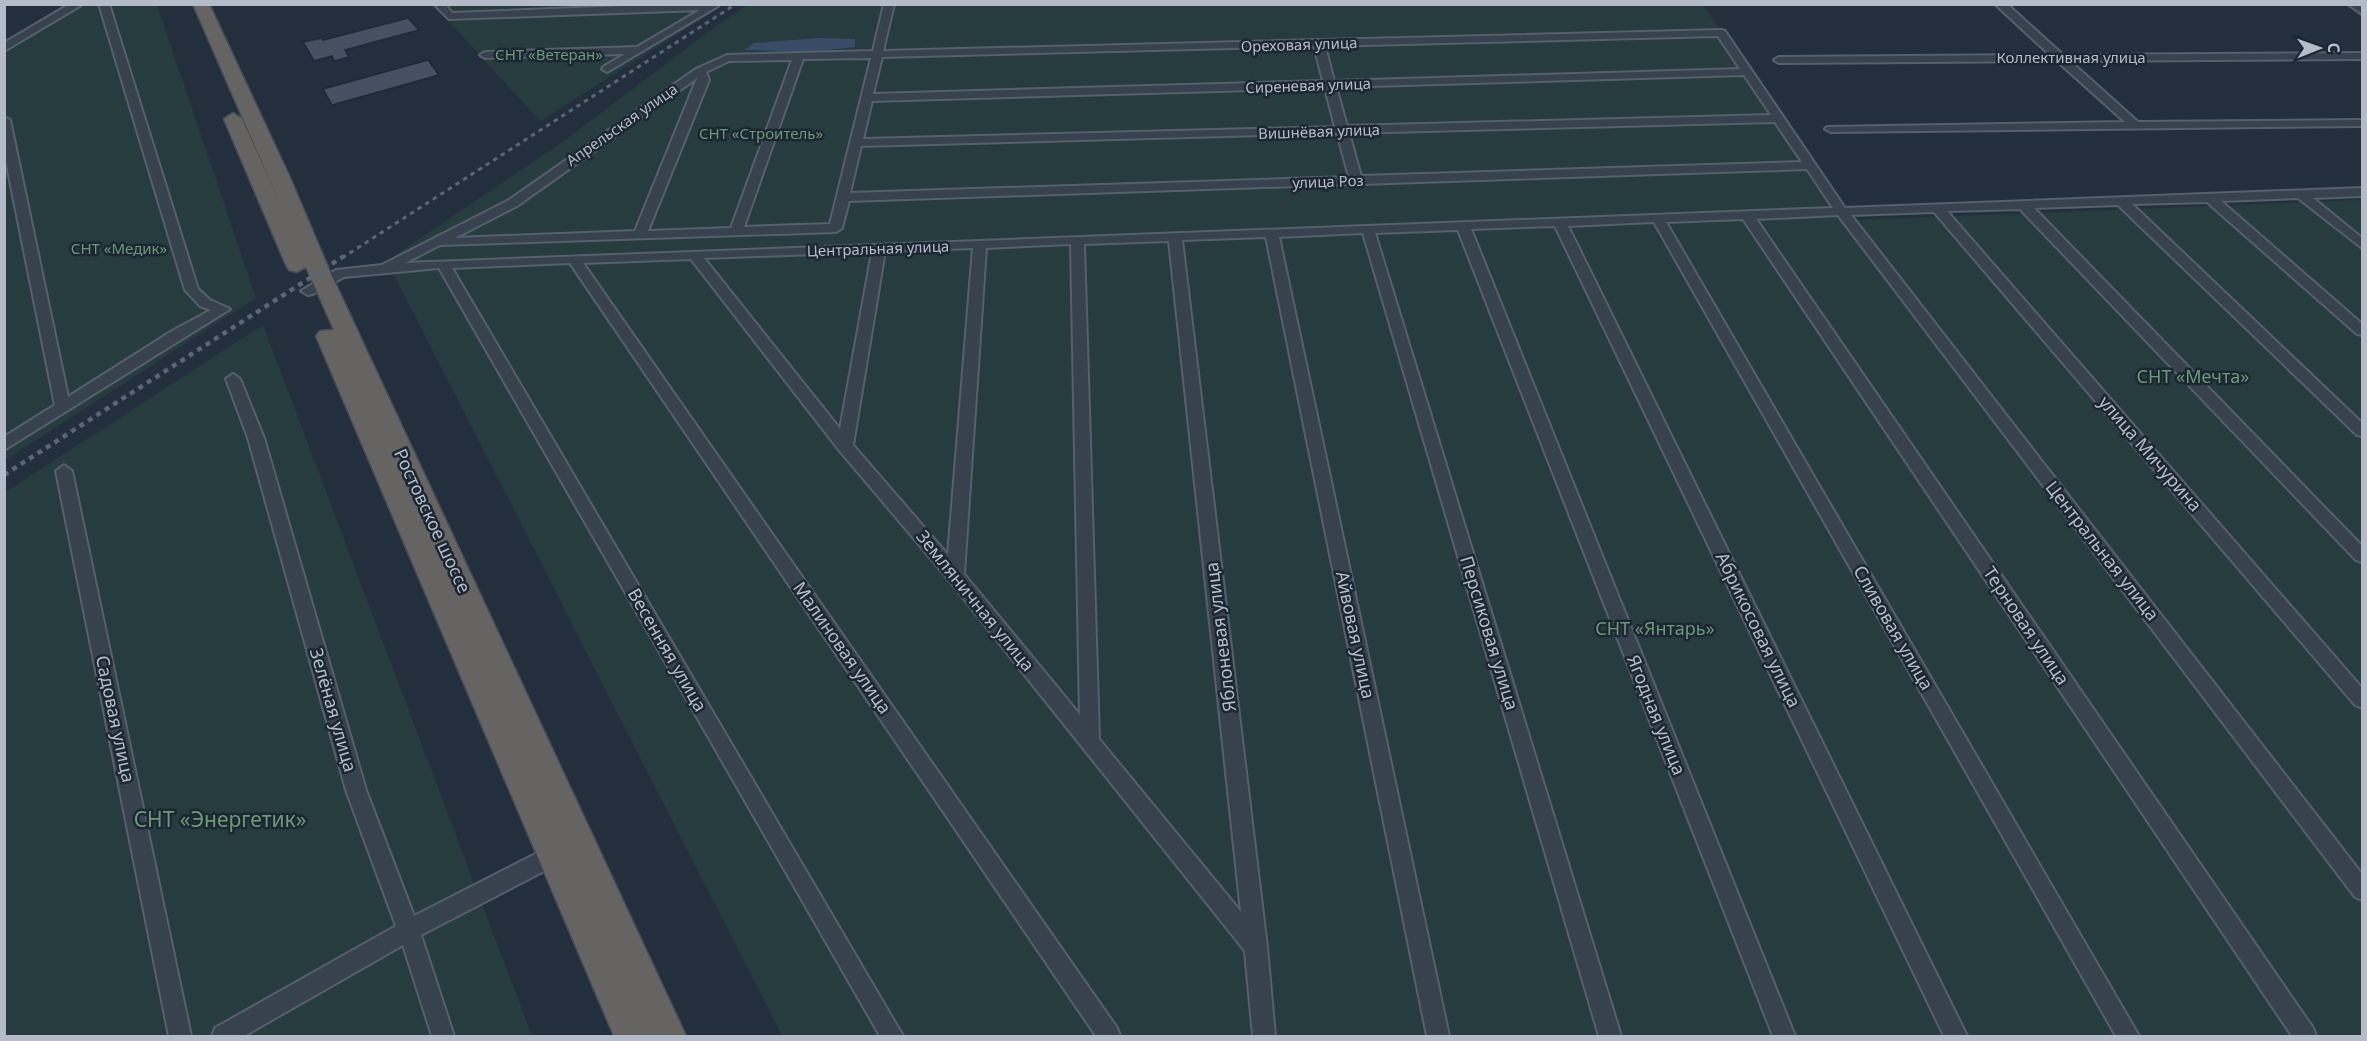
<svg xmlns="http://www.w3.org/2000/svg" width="2367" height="1041" font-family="'Noto Sans',sans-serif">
	<rect width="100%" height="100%" fill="#242f3e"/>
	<g fill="#263c3f">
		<path d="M749 4 1703 5 1779 118 1853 220 2362 200V1036H782L387 261 561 143 720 23Z"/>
		<path d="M73 5H157L256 298 5 460V43Z"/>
		<path d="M434 5H724L540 121Z"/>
		<path d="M263 325 532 1036H5L4 493Z"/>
	</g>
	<path fill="#394c67" d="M818 38 855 39V47L811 52 744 50 754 43Z"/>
	<g fill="#455162" stroke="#1f2835" stroke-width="1.5">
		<path d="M408 18 419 30 345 50 349 57 334 61 332 56 314 61 303 42 322 38 323 40Z"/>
		<path d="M428 60 439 75 332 105 323 89Z"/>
	</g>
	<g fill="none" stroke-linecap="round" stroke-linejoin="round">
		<g stroke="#565f6c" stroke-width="4">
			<g id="minor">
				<path d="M70 4H83L4 51V43Z"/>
				<path d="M99 4H109L198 289 210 300 230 309 4 450V437L55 405 4 151V117L10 120 68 397 172 331 211 310 200 306 185 290Z"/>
				<path d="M434 4H445L452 13 672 4 718 6 607 72 602 69 603 67 625 54 485 58 480 55 485 52 637 47 700 10 449 19Z"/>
				<path d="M884 4H894L883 51 1721 30 1725 31 1845 208 2362 188V196L2313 198 2362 238V248L2298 198 2221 201 2362 324V335L2357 334 2207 202 2132 204 2362 423V436L2357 435 2118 205 2034 208 2362 546V562L2356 560 2020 209 1947 211 2362 688V708L2355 705 1934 212 1851 215 2362 874V900L2355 897 1838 215 1756 219 2313 1028 2316 1036H2292L1743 219 1666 222 2139 1036H2116L1654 222 1568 226 1967 1036H1944L1555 226 1471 229 1795 1036H1773L1458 230 1375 233 1621 1036H1599L1363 233 1279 237 1449 1036H1427L1266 237 1182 240 1267 947 1275 1036H1253L1245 951 949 580 839 450 691 259 583 263 1117 1028 1120 1036H1096L570 263 452 268 903 1036H880L439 268 344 277 313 294 308 295 301 291 336 270 382 265 509 200 696 69 727 55 873 51ZM1718 36 1740 69 1334 81 1325 46ZM1314 46 1323 81 873 94 882 57ZM871 58 830 224 744 227 803 59ZM792 60 731 228 648 231 709 80 706 72 729 61ZM1744 75 1771 115 1347 126 1336 87ZM697 78 635 231 455 238 517 206ZM1325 88 1335 127 863 139 872 101ZM1775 122 1802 162 1361 176 1349 133ZM1337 133 1349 177 850 193 861 146ZM1807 169 1833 208 405 263 440 245 836 232 842 228 849 201ZM1169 241 1241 912 1099 739 1084 244ZM1071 244 1080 715 964 574 986 248ZM973 248 948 555 853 445 885 251ZM872 252 840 429 704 258Z"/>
				<path d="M1995 4H2007L2063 55 2362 53V59L2070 61 2138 122 2362 120V126L1831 132 1825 129 1827 127 2125 122 2057 61 1779 63 1774 60 1779 57 2050 55Z"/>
				<path d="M2348 4H2360L2362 14Z"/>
				<path d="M233 374 240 379 264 438 366 790 414 916 553 845 560 843 567 845 570 852 567 859 421 935 454 1036H432L403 945 244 1036H212L215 1028 396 926 346 790 248 438 226 379Z"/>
				<path d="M64 465 72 471 191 1036H169L56 471Z"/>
			</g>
		</g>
		<g stroke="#434c59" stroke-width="3">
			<path id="trunk" d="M193 4H209L291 180 330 272 686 1036H614L316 336 320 331 334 330 306 267 297 272 289 270 286 265 224 119 233 113 242 119 281 206Z"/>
		</g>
		<use href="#minor" fill="#38414e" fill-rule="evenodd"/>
		<use href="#trunk" fill="#656462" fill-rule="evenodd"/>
		<path stroke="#5a6575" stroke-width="3" stroke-dasharray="4.5 4.5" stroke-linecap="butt" d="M342 258 736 4"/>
		<path stroke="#5a6575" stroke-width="4.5" stroke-dasharray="5 5" stroke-linecap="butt" d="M4 475 344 256"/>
	</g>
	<g text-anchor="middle" stroke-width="5" stroke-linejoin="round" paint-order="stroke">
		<g font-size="15" fill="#b4bcc9" stroke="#1d2633">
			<text transform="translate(1299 45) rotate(-2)" y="5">Ореховая улица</text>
			<text x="2071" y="63">Коллективная улица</text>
			<text transform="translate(1308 86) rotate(-2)" y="5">Сиреневая улица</text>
			<text transform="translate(622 125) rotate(-35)" y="5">Апрельская улица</text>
			<text transform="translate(1319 132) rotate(-2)" y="5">Вишнёвая улица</text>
			<text transform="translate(1328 182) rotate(-2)" y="5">улица Роз</text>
			<text transform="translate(878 249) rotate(-2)" y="5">Центральная улица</text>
		</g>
		<g font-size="15" fill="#6b9a76" stroke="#1d2633">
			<text x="549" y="60">СНТ «Ветеран»</text>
			<text x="761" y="139">СНТ «Строитель»</text>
			<text x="119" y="254">СНТ «Медик»</text>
		</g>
		<g font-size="18" fill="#6b9a76" stroke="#1d2633">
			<text x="2193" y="383">СНТ «Мечта»</text>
			<text x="1655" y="635">СНТ «Янтарь»</text>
		</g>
		<g font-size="18" fill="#b4bcc9" stroke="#1d2633">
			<text transform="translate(2150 454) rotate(49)" y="6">улица Мичурина</text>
			<text transform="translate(432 521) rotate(65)" y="6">Ростовское шоссе</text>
			<text transform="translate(2102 551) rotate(52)" y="6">Центральная улица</text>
			<text transform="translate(975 601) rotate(51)" y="6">Земляничная улица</text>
			<text transform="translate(2026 626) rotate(56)" y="6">Терновая улица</text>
			<text transform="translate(1893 628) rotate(60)" y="6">Сливовая улица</text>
			<text transform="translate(1758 630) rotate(64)" y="6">Абрикосовая улица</text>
			<text transform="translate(1489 633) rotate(73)" y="6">Персиковая улица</text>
			<text transform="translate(1355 635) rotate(78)" y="6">Айвовая улица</text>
			<text transform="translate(1221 637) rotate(-97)" y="6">Яблоневая улица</text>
			<text transform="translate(842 648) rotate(55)" y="6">Малиновая улица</text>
			<text transform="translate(667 650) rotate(60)" y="6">Весенняя улица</text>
			<text transform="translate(333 710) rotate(74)" y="6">Зелёная улица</text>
			<text transform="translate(1656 715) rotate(68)" y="6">Ягодная улица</text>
			<text transform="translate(115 719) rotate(78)" y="6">Садовая улица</text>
		</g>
		<g font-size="21" fill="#6b9a76" stroke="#1d2633">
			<text x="220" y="827">СНТ «Энергетик»</text>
		</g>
	</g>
	<rect width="2367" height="1041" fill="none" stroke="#b4bcc9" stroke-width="12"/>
	<g transform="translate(2319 48) rotate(89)" stroke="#1d2633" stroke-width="4.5" paint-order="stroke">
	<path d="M0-4.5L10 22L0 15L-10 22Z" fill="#b4bcc9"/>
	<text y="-9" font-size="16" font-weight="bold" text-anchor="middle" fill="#b4bcc9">С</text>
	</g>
</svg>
